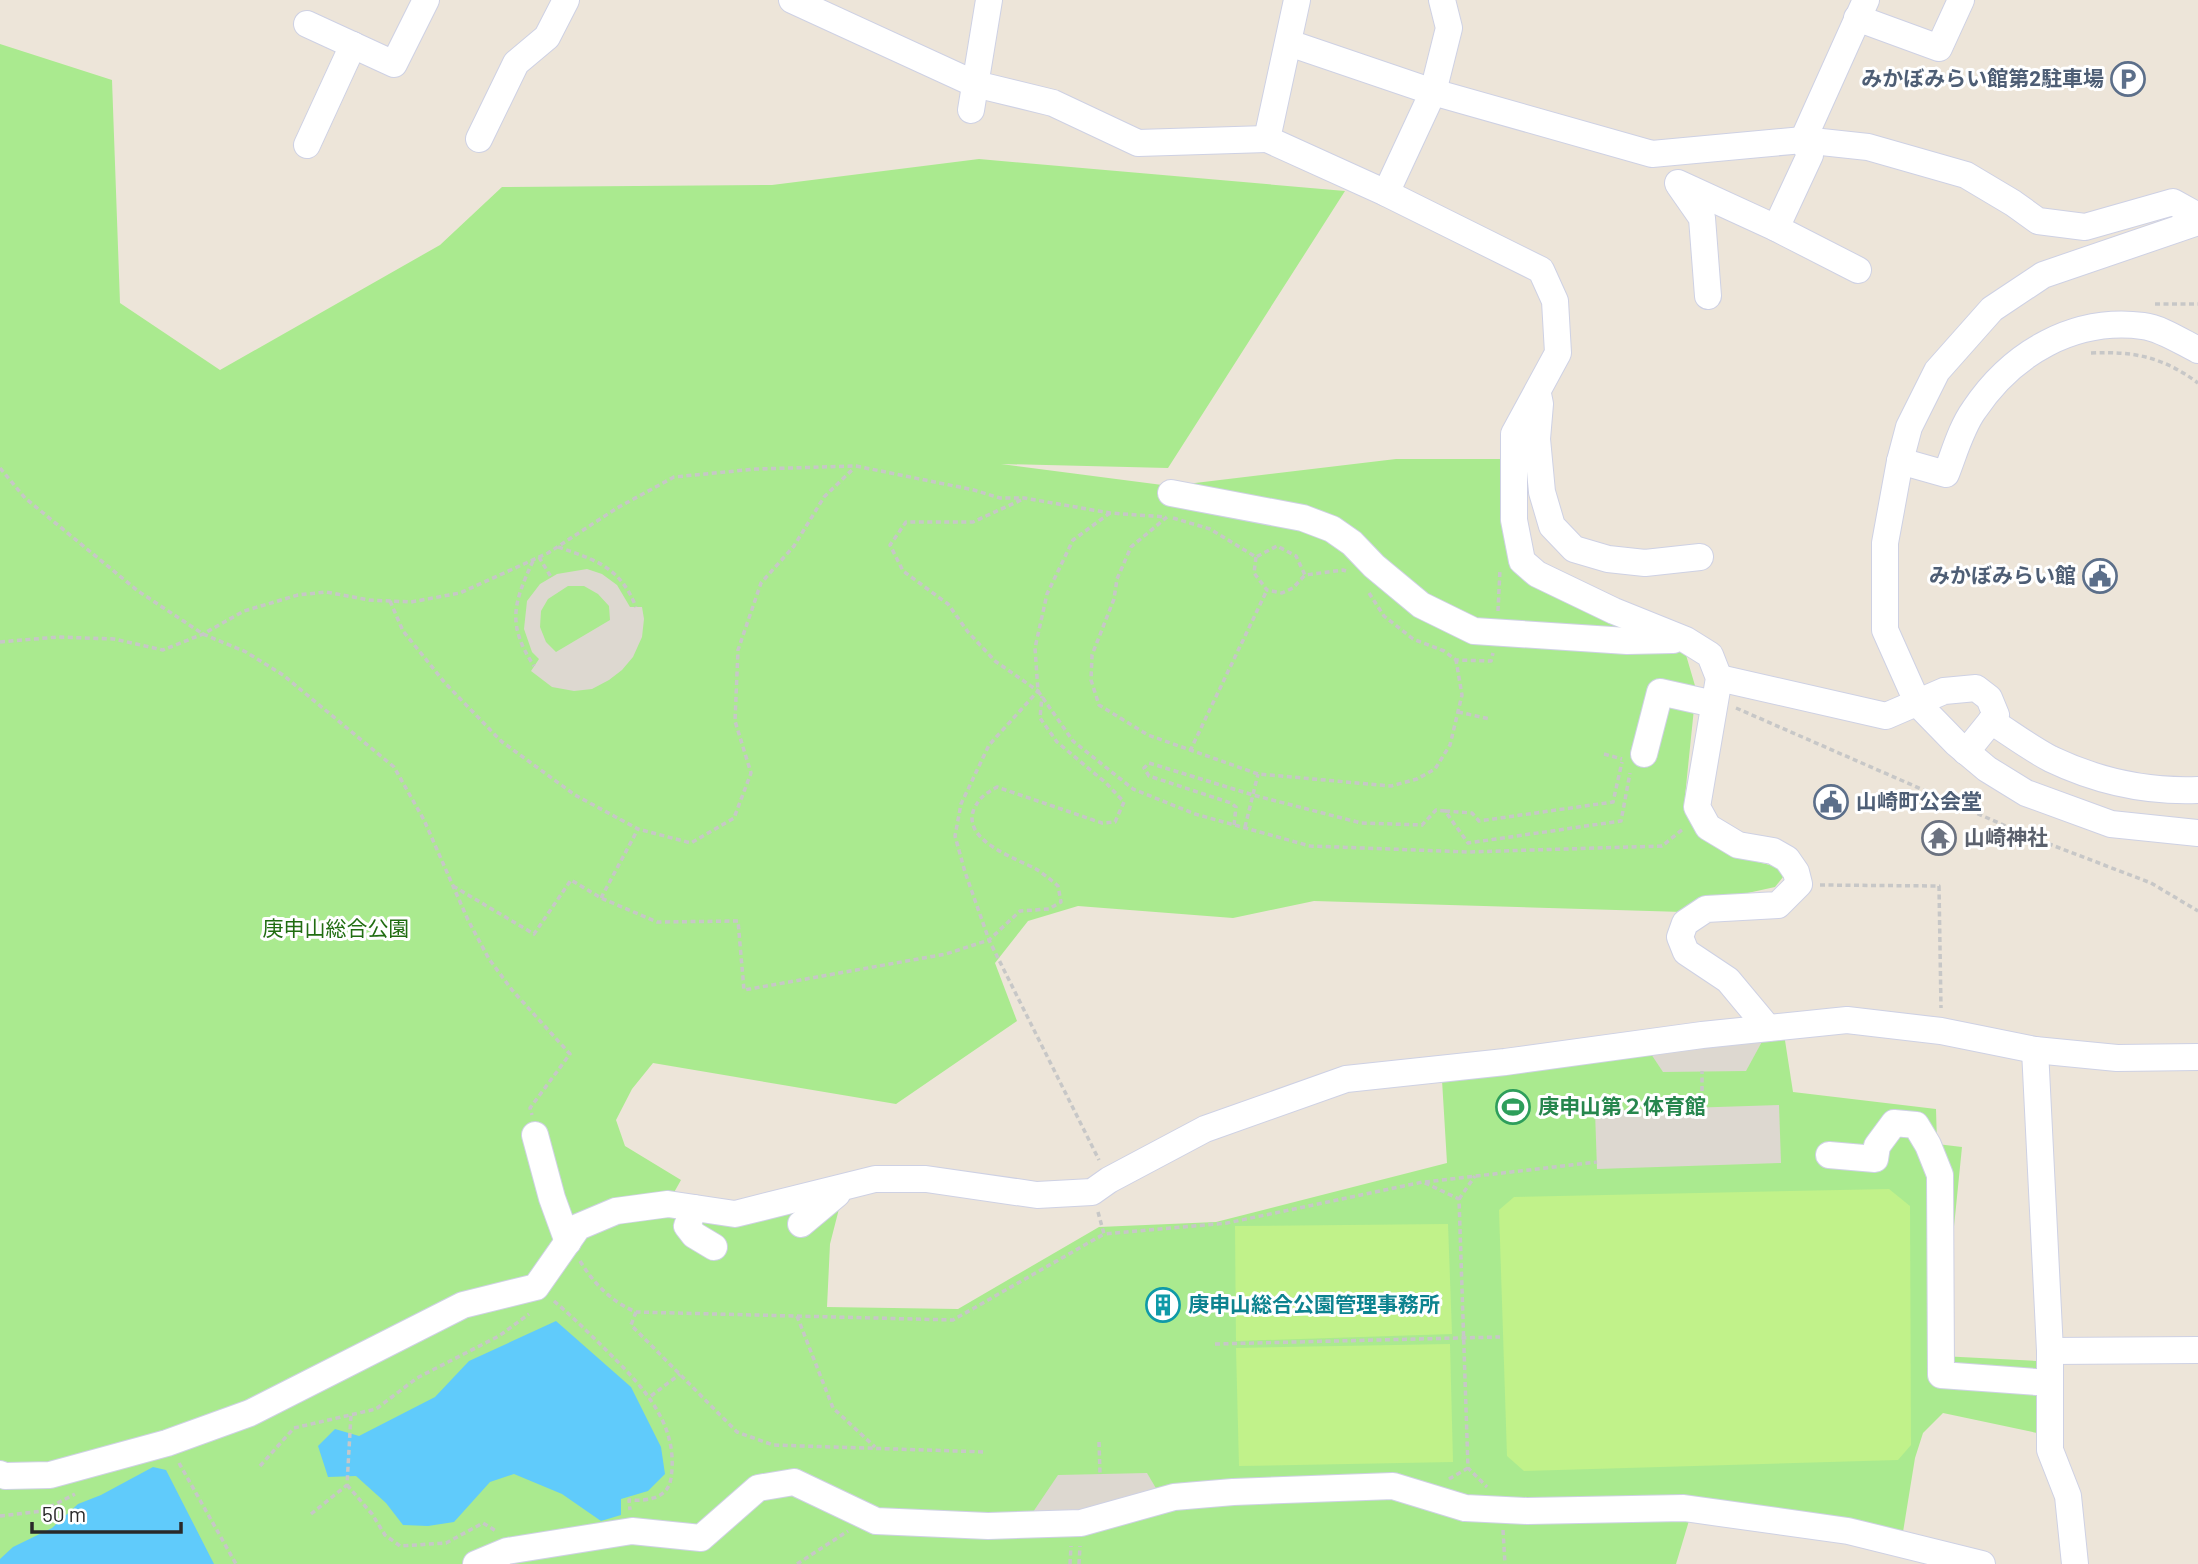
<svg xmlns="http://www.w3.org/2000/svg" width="2198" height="1564" font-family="Barlow,'Noto Sans JP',sans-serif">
	<rect width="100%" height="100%" fill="#ede5d9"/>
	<path fill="#aaea8f" d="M0 44 112 80 120 303 220 370 440 245 502 187 772 185 979 159 1345 191 1168 468 1001 464 1170 486 1396 459H1500L1506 550 1538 583 1686 655 1696 689 1684 806 1714 843 1733 856 1778 867 1783 877 1775 887 1711 901 1683 912 1314 901 1233 918 1078 906 1028 921 995 963 1017 1021 896 1104 653 1063 632 1089 616 1120 625 1146 681 1180 672 1196 731 1222 842 1197 830 1244 827 1307 958 1309 1099 1227 1216 1222 1447 1163 1442 1080 1784 1034 1793 1092 1936 1109 1937 1144 1962 1147 1941 1356 2037 1361 2042 1434 1943 1413 1923 1433 1915 1458 1903 1532 1694 1504 1676 1564H0Z"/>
	<g fill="#c1f28a">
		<path d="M1889 1189 1910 1206 1911 1445 1898 1460 1524 1471 1507 1456 1499 1210 1514 1197Z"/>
		<path d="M1448 1224 1452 1334 1236 1341 1235 1226Z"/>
		<path d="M1450 1344 1453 1462 1239 1466 1236 1348Z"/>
	</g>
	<g fill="#ddd8d0" fill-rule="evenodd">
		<path d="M587 569 602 574 617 585 630 607H642L644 619 642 637 633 657 622 670 609 680 592 689 574 691 552 687 531 671 539 659 532 652 524 629 527 601 540 584 557 574ZM568 586H584L598 594 609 606 610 620 556 652 546 642 540 627 541 611 548 599Z"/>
		<path d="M1764 1038 1746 1071 1663 1072 1649 1051Z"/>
		<path d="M1779 1105 1781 1163 1597 1169 1595 1111Z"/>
		<path d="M1147 1473 1157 1490 1077 1513 1033 1512 1058 1475Z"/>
	</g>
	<g fill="#60cbfb">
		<path d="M556 1321 631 1387 661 1447 665 1474 648 1491 621 1499V1515L601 1521 562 1494 514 1474 490 1482 454 1522 428 1526 403 1525 386 1503 356 1476 328 1477 318 1446 335 1429 359 1436 435 1397 469 1361Z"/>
		<path d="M153 1467 166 1470 214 1564H0V1559L13 1547 52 1528 78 1504 101 1495Z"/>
	</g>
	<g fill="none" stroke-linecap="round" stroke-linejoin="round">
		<g stroke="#ced1e4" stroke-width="28">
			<g id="minor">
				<path d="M792 0 975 84 1053 103 1138 143 1267 139"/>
				<path d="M1297 0 1267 139 1386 193 1541 270 1555 301 1558 353 1514 434V520L1522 561 1537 574 1614 611 1686 640 1710 655 1719 678 1697 807 1708 827 1738 845 1773 851 1787 859 1796 872 1799 884 1778 905 1706 909 1685 923 1680 937 1686 952 1728 980 1768 1028"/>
				<path d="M1857 18 1939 48 1961 0"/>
				<path d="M307 24 394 64 426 0"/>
				<path d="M1289 43 1433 92 1652 154 1803 140 1868 147 1966 175 2013 203 2038 221 2085 227 2173 202 2198 216"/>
				<path d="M971 110 989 0"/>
				<path d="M479 139 516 63 547 37 566 0"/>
				<path d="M307 145 353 45"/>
				<path d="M1678 183 1776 228 1858 270"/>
				<path d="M1679 185 1702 218 1708 296"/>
				<path d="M1386 193 1433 92 1449 28 1442 0"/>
				<path d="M2198 222 2043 275 1992 309 1937 371 1909 427 1900 461 1885 543V630L1918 704 1956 743 1987 769 2026 793 2111 824 2198 833"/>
				<path d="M1776 228 1810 155 1803 140 1866 0"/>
				<path d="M1538 394 1540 404 1537 439 1542 492 1552 526 1574 549 1608 559 1645 563 1700 557"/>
				<path d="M1900 461 1946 474C1954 454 1961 428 1974 410 2012 353 2074 317 2143 326 2161 328 2182 342 2198 350"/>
				<path d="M1171 493 1303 518 1332 529 1352 543 1374 566 1421 605 1474 631 1627 641 1673 640"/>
				<path d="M1719 678 1886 716 1944 691 1976 688 1989 698 1996 715 1966 752"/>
				<path d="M1991 721C2010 733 2030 748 2051 759 2097 781 2147 792 2198 790"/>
				<path d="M1644 754 1660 692 1714 704"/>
				<path d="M2035 1050 2050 1351V1450L2068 1496 2075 1564"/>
				<path d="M535 1135 552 1198 568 1242"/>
				<path d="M1829 1155 1875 1159 1877 1146 1894 1123 1916 1125 1928 1145 1940 1175 1941 1375 2050 1383"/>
				<path d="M694 1208 687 1226 694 1235 714 1247"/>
				<path d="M801 1224 837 1194"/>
				<path d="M2050 1351 2198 1350"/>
				<path d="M0 1474 5 1476 50 1475 167 1443 250 1413 463 1305 536 1287 578 1227 616 1211 668 1204 735 1214 875 1179H926L1037 1195 1092 1192 1109 1180 1205 1129 1346 1079 1505 1062 1702 1035 1847 1020 1941 1031 2035 1050 2117 1058 2198 1057"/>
				<path d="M476 1564 507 1551 632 1531 701 1538 758 1488 794 1482 876 1521 988 1526 1081 1523 1174 1497 1233 1492 1393 1486 1465 1508 1527 1511 1684 1508 1848 1531 1982 1564"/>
			</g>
		</g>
		<g stroke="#c7c7c7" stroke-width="3.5" stroke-dasharray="5 3.5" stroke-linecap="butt">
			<path d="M2155 304H2198"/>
			<path d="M2091 353C2134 351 2163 357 2198 383"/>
			<path d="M0 468 25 498 138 591 203 634 246 652 283 675 394 767 424 820 468 920 489 959 512 990 570 1054 530 1108 532 1115"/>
			<path d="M1021 500 973 522H906L890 545 903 571 948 604 968 632 995 661 1038 691 989 745 961 804 955 836 965 872 989 940 1099 1160"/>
			<path d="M1110 513 1073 540 1047 594 1035 648 1038 691 1073 741 1133 789 1195 814 1310 846 1468 852 1662 846 1683 829"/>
			<path d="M1167 517 1131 547 1117 579 1114 599 1092 655 1091 680 1099 705 1148 735 1258 774 1391 786 1417 779 1435 769 1450 745 1462 695 1456 660"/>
			<path d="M1173 518 1210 529 1256 557 1277 546 1296 556 1305 575 1343 570 1346 571"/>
			<path d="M558 547C596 560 620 567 636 607"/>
			<path d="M539 557 551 577"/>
			<path d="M1256 557 1254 573 1267 590 1282 593 1293 588 1305 575"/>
			<path d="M533 561C513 604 507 625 534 666"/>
			<path d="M1369 593 1384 616 1413 639 1444 651 1456 660 1491 661 1493 653"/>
			<path d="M390 601 403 631 445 683 501 741 575 795 638 829 691 843 734 818 751 773 735 721 738 650 761 583 794 546 824 497 854 468"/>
			<path d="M1498 611 1500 569"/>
			<path d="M0 642 58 637 114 639 163 650 203 634 244 611 298 595 326 592 369 600 411 602 460 593 548 553 617 508 674 477 756 469 856 466 974 490 1000 498H1024L1110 513 1166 517"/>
			<path d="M1736 708 2031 837 2151 883 2198 911"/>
			<path d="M1458 712 1490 719"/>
			<path d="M1190 751 1267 590"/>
			<path d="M1604 754 1622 759"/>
			<path d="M1445 811 1472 813 1479 821 1613 802 1622 762"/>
			<path d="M1234 825 1236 807 1231 803 1149 776 1144 768 1149 763 1253 795 1361 823 1422 825 1436 810 1445 811 1468 843 1621 821 1630 773"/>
			<path d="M1245 827 1258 774"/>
			<path d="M1820 885 1939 886 1941 1008"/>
			<path d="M453 886 534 934 571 880 601 898 657 922 738 921 744 990 946 954 989 940 1020 911 1049 909 1061 902 1058 886C1051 880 1044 874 1036 869 1015 858 961 840 974 809 980 797 985 794 997 787L1102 823 1115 822 1124 802 1106 783 1057 742 1040 718 1042 696"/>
			<path d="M601 898 638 829"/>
			<path d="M1702 1108V1071"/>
			<path d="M1425 1182 1597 1162"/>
			<path d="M1459 1199 1475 1176"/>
			<path d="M1098 1212 1104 1234 1227 1223 1423 1182 1459 1199 1468 1468 1487 1487"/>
			<path d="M580 1261C594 1284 612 1302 636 1312L953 1320 1104 1234"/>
			<path d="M554 1301C575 1319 594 1338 613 1357 646 1390 679 1427 671 1478 668 1499 647 1501 629 1500L630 1510"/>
			<path d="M636 1312 631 1325 737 1432 773 1445 986 1452"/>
			<path d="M797 1316 833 1408 875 1447"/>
			<path d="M1215 1344 1500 1337"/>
			<path d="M651 1396 680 1374"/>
			<path d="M1099 1442 1100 1474"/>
			<path d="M179 1463 236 1564"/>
			<path d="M260 1466 294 1428 376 1409 417 1378 499 1336 529 1314"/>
			<path d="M1449 1479 1468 1468"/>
			<path d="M347 1485 372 1514 385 1535 400 1546 446 1543 483 1523 496 1531"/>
			<path d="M311 1514 347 1485 351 1414"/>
			<path d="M0 1516 42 1511 75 1494"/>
			<path d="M1503 1530 1505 1564"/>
			<path d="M797 1564 848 1531"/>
			<path d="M1070 1564 1071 1546"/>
			<path d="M1079 1564 1080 1546"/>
		</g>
		<use href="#minor" stroke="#fff" stroke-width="26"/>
	</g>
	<defs>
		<g id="parking-ring" transform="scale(1.75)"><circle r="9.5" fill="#fff" stroke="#5c6f8a" stroke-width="1.5"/><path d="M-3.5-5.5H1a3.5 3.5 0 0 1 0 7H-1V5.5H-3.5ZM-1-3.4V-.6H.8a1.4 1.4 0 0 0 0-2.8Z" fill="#5c6f8a"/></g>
		<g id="civic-ring" transform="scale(1.75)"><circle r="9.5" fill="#fff" stroke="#5c6f8a" stroke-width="1.5"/><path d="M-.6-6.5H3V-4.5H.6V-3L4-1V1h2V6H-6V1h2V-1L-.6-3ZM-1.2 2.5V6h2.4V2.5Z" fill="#5c6f8a"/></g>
		<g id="temple-ring" transform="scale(1.75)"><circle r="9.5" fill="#fff" stroke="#6b7280" stroke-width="1.5"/><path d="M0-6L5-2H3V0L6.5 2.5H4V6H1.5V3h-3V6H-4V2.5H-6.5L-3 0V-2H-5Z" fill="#6b7280"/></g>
		<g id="stadium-ring" transform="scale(1.75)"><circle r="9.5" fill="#fff" stroke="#2e9e5b" stroke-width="1.5"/><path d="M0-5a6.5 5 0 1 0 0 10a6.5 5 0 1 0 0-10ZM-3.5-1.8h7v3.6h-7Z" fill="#2e9e5b"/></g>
		<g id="building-ring" transform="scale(1.75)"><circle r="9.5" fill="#fff" stroke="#0f9aa8" stroke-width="1.5"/><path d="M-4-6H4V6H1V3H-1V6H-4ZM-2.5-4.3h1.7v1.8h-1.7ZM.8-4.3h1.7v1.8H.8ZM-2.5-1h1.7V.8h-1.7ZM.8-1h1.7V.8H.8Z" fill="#0f9aa8"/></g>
	</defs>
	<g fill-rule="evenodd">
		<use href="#parking-ring" x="2128" y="79"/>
		<use href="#civic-ring" x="2100" y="576"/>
		<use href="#civic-ring" x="1831" y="802"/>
		<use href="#temple-ring" x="1939" y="838"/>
		<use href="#stadium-ring" x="1513" y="1107"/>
		<use href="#building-ring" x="1163" y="1305"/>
	</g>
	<g text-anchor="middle" stroke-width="6" stroke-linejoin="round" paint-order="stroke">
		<g font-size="21" font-weight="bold" fill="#4e5e75" stroke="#fff" text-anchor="end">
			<text x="2104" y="86">みかぼみらい館第2駐車場</text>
			<text x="2076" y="583">みかぼみらい館</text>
			<text x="1856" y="809" text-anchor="start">山崎町公会堂</text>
		</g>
		<g font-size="21" font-weight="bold" fill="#5b616d" stroke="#fff" text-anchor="start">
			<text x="1964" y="845">山崎神社</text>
		</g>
		<g font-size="21" fill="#216d12" stroke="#fff">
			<text x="336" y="936">庚申山総合公園</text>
		</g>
		<g font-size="21" font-weight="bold" fill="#27864d" stroke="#fff" text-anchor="start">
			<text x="1538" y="1114">庚申山第２体育館</text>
		</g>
		<g font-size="21" font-weight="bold" fill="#0d838f" stroke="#fff" text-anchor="start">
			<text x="1188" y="1312">庚申山総合公園管理事務所</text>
		</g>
	</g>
	<path d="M32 1522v10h149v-10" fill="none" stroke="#292929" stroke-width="3.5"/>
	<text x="42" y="1522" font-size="21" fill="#292929" stroke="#ffffff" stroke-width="5" paint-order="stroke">50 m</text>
</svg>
